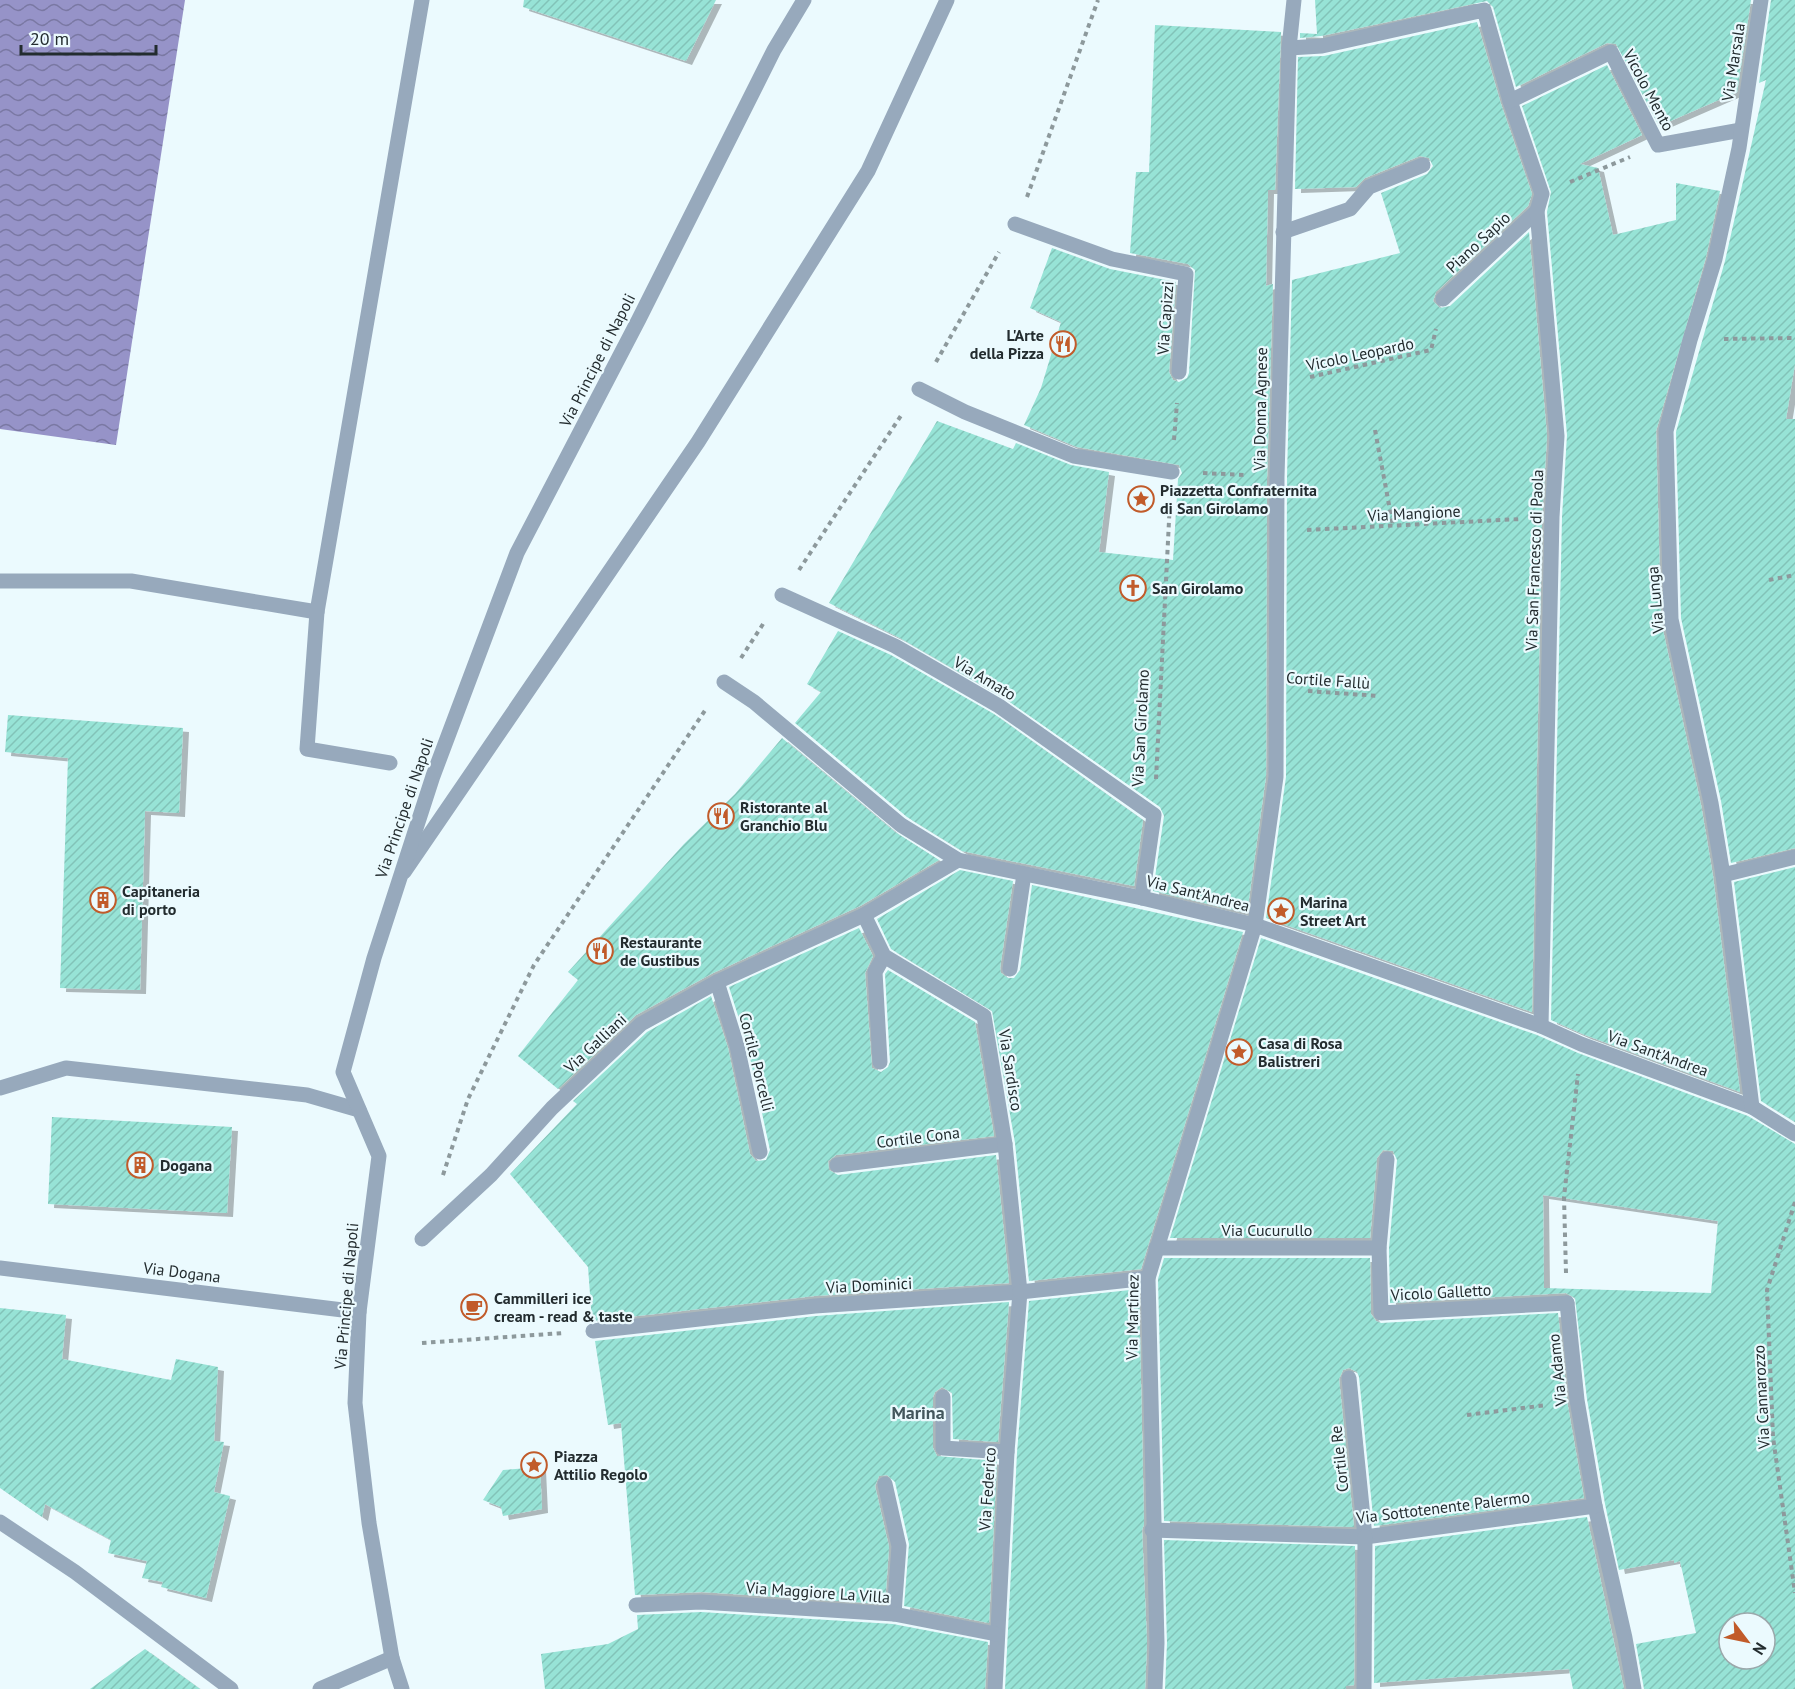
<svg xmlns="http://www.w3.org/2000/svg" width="1795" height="1689" font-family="'PT Sans',sans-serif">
	<defs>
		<pattern id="water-waves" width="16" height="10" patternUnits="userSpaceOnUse" patternTransform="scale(1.5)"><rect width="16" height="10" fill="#9693c8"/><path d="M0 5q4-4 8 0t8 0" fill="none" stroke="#7a78a3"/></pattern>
		<pattern id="building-hatch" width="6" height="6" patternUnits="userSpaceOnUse" patternTransform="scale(1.5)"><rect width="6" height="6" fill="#97e3d6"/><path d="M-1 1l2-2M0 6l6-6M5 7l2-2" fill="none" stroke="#82c3b8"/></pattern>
		<filter id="shadow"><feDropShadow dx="6" dy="4" stdDeviation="0" flood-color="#0004"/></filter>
	</defs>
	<rect width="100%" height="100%" fill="#ebfafe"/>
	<path fill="url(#water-waves)" d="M0 0H185L116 445 0 429Z"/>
	<g fill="url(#building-hatch)" fill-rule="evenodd" filter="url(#shadow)">
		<path d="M524 0H716L686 61 523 7Z"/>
		<path d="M1315 0H1751L1737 92 1659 126 1616 44 1607 43 1516 87 1493 7 1487 1 1321 36 1300 38V33L1317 34Z"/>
		<path d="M1771 0H1795V364L1786 419H1795V848L1731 863 1721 801 1681 618 1676 432 1725 261 1766 80 1759 83Z"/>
		<path d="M1477 22 1501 104 1532 194 1528 206 1436 292 1433 301 1440 308 1450 306 1529 232 1547 436 1542 517 1532 1012 1266 918 1286 777 1287 477 1292 280 1400 253 1381 193 1427 174 1433 166 1429 158 1420 156 1365 178 1356 187 1295 189 1298 57 1324 56Z"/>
		<path d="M1155 25 1281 32 1275 190H1268L1267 235 1266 286 1273 284 1267 477 1266 776 1247 913 1153 891 1164 816 1160 807 1004 698 900 638 829 603 937 421 1013 449 1016 443 1071 465 1109 472 1099 552 1173 560 1178 479 1182 473 1179 465 1077 447 1024 425 1041 388 1061 322 1030 308 1052 248 1110 269 1176 282 1169 372 1173 380 1179 382 1187 378 1189 373 1195 270 1188 264 1130 253 1136 172H1149Z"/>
		<path d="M1607 65 1642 135 1580 164 1598 168 1613 235 1676 220V183L1720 191 1706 257 1656 431 1661 621 1701 805 1713 876 1740 1092 1585 1035 1551 1020 1562 517 1567 435 1547 212 1551 192 1522 106Z"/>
		<path d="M838 631 891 655 994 714 1143 820 1134 886 962 851 907 817 795 723 821 692 807 684Z"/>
		<path d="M8 715 183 728 179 813 145 811 140 990 60 988 68 758 5 752Z"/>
		<path d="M782 738 895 832 939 860 860 906 713 973 636 1015 558 1089 518 1056 578 980 568 972 684 844 735 794Z"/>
		<path d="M1795 867V1122L1761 1101 1734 882Z"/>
		<path d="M960 870 1013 881 1000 968 1001 973 1008 978H1014L1020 970 1032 885 1243 932 1141 1269 1029 1281 1015 1143 992 1011 891 949 877 919Z"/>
		<path d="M859 928 873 956 865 973 872 1068 881 1072 888 1067 890 1062 885 974 888 970 975 1022 994 1136 836 1155 828 1161 829 1170 838 1175 996 1155 1009 1283 814 1296 592 1321 588 1267 510 1174 577 1104 573 1101 647 1032 711 996 728 1048 750 1154 756 1161 766 1160 770 1150 747 1044 729 987Z"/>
		<path d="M1261 938 1537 1035 1578 1053 1748 1116 1795 1144V1689H1644L1636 1644 1696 1633 1680 1561 1674 1563V1560L1619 1570 1605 1504 1587 1399 1575 1298 1566 1293 1390 1303 1389 1248 1397 1160 1393 1151 1383 1150 1377 1158 1370 1238H1170ZM1543 1195 1718 1221 1711 1293 1544 1288ZM1729 1623H1765V1659H1729Z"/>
		<path d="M52 1117 232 1127 227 1213 48 1204Z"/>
		<path d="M1164 1258H1370L1371 1314 1376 1321 1381 1323 1558 1313 1567 1401 1584 1498 1374 1526 1359 1377 1357 1372 1349 1368 1343 1370 1339 1379 1354 1527 1164 1521 1158 1279Z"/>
		<path d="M1139 1289 1144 1524 1142 1530 1147 1643 1145 1689H1005L1017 1453 1029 1301Z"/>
		<path d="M1009 1302 998 1442 953 1439 952 1393 942 1387 935 1392 933 1397V1448L937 1456 997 1461 989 1623 904 1606 909 1544 895 1482 887 1475 879 1476 875 1486 889 1547 885 1604 702 1592 635 1595 621 1423 608 1425 595 1341 816 1316Z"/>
		<path d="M0 1308 66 1315 62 1359 171 1380 176 1359 218 1367 214 1441 224 1442 214 1492 230 1496 206 1598 161 1587 163 1582 142 1578 147 1561 108 1553 111 1540 45 1504 42 1517 0 1488Z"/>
		<path d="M540 1467 542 1509 503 1516 501 1507 483 1500 503 1470Z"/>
		<path d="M1587 1517 1624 1689H1573L1569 1669 1374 1683 1375 1546Z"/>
		<path d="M1164 1540 1355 1546 1354 1685 1346 1686V1689H1165L1167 1643Z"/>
		<path d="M701 1612 893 1624 988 1642 985 1689H545L541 1654 608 1644 638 1629 637 1615Z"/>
		<path d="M145 1649 200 1689H90Z"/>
	</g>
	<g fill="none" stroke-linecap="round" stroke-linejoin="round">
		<g stroke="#8d999c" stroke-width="4" stroke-dasharray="4.5 4.5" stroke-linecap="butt">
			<path d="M1570 182 1630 157"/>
			<path d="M1027 197 1098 0"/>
			<path d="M1724 339 1795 338"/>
			<path d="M936 362 999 252"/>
			<path d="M1310 377 1431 350 1436 329"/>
			<path d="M1375 430 1393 526"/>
			<path d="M1174 440 1177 403"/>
			<path d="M1203 473 1246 475"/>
			<path d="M1307 530 1521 519"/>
			<path d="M799 570 902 414"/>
			<path d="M1769 580 1795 575"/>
			<path d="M741 658 765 621"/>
			<path d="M1308 691 1379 696"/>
			<path d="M1156 779 1170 501"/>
			<path d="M443 1175 468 1099 534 965 706 709"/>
			<path d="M1795 1202 1767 1290 1773 1437 1795 1593"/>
			<path d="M1566 1273 1564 1197 1578 1074"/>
			<path d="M422 1343 563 1333"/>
			<path d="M1467 1415 1547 1405"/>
		</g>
		<g stroke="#97a9bc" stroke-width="15">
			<path d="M1015 224 1112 259 1186 274 1179 372"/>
			<path d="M1283 232 1350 209 1369 187 1423 165"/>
			<path d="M1443 299 1537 211"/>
			<path d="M0 581H131L317 612"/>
			<path d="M390 763 307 749 317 612 422 0"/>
			<path d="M404 872 698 442 868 171 947 0"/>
			<path d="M1010 969 1024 874"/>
			<path d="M717 982 737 1046 760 1152"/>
			<path d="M880 1062 875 972 884 956"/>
			<path d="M0 1088 66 1068 307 1095 359 1110"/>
			<path d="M1387 1159 1379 1248 1381 1313 1567 1303"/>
			<path d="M837 1165 1005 1144"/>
			<path d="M1156 1248H1379"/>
			<path d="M1349 1378 1365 1537"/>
			<path d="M943 1397V1448L1007 1452"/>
			<path d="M885 1484 899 1546 894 1614"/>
			<path d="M0 1522 75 1572 231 1689"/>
		</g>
		<g stroke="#97a9bc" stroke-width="15">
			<path d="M919 389 965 412 1074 456 1172 472"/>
			<path d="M593 1331 815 1306 1020 1292"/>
			<path d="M1595 1506 1625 1638 1634 1689"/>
		</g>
		<g stroke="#97a9bc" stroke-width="15">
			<path d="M1289 48 1322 46 1484 10 1510 101 1542 194 1537 211 1557 436 1552 517 1541 1026"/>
			<path d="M1510 101 1611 52 1658 145 1741 130"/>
			<path d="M782 595 895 646 999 706 1154 815 1142 898"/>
			<path d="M724 682 754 702 901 825 958 860 1142 898 1255 925 1541 1026 1581 1044 1752 1107 1795 1134"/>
			<path d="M1723 875 1795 857"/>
			<path d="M864 915 884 956 984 1016 1005 1144 1020 1292 1007 1452 995 1689"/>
			<path d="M1752 1107 1723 875 1711 803 1671 619 1666 431 1690 340 1715 259 1739 148 1761 0"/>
			<path d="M422 1239 491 1175 552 1108 641 1024 717 982 864 915 958 860"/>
			<path d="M0 1268 359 1312"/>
			<path d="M1020 1292 1148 1278"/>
			<path d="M1152 1530 1365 1537 1595 1506 1577 1400 1567 1303"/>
			<path d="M636 1605 701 1602 894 1614 996 1634"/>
			<path d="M320 1689 392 1658"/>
			<path d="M402 1689 392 1658 369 1523 355 1403 359 1312 379 1156 343 1072 374 958 433 776 517 553 639 319 774 50 804 0"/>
			<path d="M1155 1689 1157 1643 1148 1278 1255 925 1276 777 1277 477 1289 48 1294 0"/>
			<path d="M1364 1689 1365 1537"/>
		</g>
	</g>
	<defs>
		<g id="restaurant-ring" transform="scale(1.35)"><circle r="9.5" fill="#ebfafe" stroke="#c15b2a" stroke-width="1.5"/><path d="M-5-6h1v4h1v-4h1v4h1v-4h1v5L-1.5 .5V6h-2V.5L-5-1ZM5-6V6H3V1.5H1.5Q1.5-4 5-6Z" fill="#c15b2a"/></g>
		<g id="sight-ring" transform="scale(1.35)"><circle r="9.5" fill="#ebfafe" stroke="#c15b2a" stroke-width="1.5"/><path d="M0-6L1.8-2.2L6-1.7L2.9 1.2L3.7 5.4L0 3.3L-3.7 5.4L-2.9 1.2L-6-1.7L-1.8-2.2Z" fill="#c15b2a"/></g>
		<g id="church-ring" transform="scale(1.35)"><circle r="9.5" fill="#ebfafe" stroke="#c15b2a" stroke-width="1.5"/><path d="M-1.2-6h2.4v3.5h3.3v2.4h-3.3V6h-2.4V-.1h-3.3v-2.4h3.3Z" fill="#c15b2a"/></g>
		<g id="building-ring" transform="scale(1.35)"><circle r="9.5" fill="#ebfafe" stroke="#c15b2a" stroke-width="1.5"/><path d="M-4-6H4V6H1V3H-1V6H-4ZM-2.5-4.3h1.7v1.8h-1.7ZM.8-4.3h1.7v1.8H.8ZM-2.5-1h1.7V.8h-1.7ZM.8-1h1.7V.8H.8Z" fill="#c15b2a"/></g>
		<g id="cafe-ring" transform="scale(1.35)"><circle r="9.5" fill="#ebfafe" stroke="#c15b2a" stroke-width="1.5"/><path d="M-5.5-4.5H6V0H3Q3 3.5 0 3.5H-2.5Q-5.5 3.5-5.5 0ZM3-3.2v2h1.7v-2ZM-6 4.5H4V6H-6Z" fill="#c15b2a"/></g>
	</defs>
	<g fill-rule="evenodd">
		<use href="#restaurant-ring" x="1063" y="344"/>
		<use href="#sight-ring" x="1141" y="499"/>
		<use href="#church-ring" x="1133" y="588"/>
		<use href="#restaurant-ring" x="721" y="816"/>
		<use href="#building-ring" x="103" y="900"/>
		<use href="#sight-ring" x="1281" y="911"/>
		<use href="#restaurant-ring" x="600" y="951"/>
		<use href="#sight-ring" x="1239" y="1052"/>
		<use href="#building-ring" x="140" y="1165"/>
		<use href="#cafe-ring" x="474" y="1307"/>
		<use href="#sight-ring" x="534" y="1465"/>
	</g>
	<g text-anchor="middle" stroke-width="4.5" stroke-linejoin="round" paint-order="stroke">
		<g font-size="16" fill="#232c2f" stroke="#ebfafe">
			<text transform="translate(1733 62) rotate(-81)" y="6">Via Marsala</text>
			<text transform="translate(1649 90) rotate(62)" y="6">Vicolo Mento</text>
			<text transform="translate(1478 242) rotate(-43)" y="6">Piano Sapio</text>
			<text transform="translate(1165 318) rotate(-86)" y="6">Via Capizzi</text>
			<text transform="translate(1360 354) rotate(-12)" y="6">Vicolo Leopardo</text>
			<text transform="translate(597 360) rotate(-63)" y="6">Via Principe di Napoli</text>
			<text transform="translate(1260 409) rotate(-89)" y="6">Via Donna Agnese</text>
			<text transform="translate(1414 513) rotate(-3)" y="6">Via Mangione</text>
			<text transform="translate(1534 560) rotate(-88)" y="6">Via San Francesco di Paola</text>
			<text transform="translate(1655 600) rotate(-95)" y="6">Via Lunga</text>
			<text transform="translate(985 678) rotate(31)" y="6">Via Amato</text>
			<text transform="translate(1328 680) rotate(4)" y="6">Cortile Fallù</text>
			<text transform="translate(1140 728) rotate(-87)" y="6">Via San Girolamo</text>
			<text transform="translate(404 808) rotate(-71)" y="6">Via Principe di Napoli</text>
			<text transform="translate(1198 893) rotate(14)" y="6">Via Sant'Andrea</text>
			<text transform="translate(595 1043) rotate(-43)" y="6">Via Galliani</text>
			<text transform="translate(1658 1053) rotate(20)" y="6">Via Sant'Andrea</text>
			<text transform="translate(757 1062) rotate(76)" y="6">Cortile Porcelli</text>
			<text transform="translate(1011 1070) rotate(81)" y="6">Via Sardisco</text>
			<text transform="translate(918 1137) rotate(-7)" y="6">Cortile Cona</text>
			<text x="1267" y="1236">Via Cucurullo</text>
			<text transform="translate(182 1272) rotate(7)" y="6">Via Dogana</text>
			<text transform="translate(869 1285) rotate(-3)" y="6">Via Dominici</text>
			<text transform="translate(1441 1292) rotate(-3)" y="6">Vicolo Galletto</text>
			<text transform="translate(346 1296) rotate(-85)" y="6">Via Principe di Napoli</text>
			<text transform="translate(1132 1317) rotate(-89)" y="6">Via Martinez</text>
			<text transform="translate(1557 1370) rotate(-96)" y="6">Via Adamo</text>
			<text transform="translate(1761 1397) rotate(-93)" y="6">Via Cannarozzo</text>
			<text transform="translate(1339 1459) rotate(-96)" y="6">Cortile Re</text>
			<text transform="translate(987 1489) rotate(-86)" y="6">Via Federico</text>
			<text transform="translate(1443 1507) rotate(-7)" y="6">Via Sottotenente Palermo</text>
			<text transform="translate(818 1592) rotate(4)" y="6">Via Maggiore La Villa</text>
		</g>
		<g font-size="16" font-weight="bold" fill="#232c2f" stroke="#ebfafe" text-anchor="start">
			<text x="1044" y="341" text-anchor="end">L'Arte<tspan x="1044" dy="18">della Pizza</tspan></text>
			<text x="1160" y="496">Piazzetta Confraternita<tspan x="1160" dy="18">di San Girolamo</tspan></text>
			<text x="1152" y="594">San Girolamo</text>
			<text x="740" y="813">Ristorante al<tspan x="740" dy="18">Granchio Blu</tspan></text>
			<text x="122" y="897">Capitaneria<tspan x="122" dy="18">di porto</tspan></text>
			<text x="1300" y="908">Marina<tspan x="1300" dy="18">Street Art</tspan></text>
			<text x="620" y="948">Restaurante<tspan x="620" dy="18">de Gustibus</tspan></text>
			<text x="1258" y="1049">Casa di Rosa<tspan x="1258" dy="18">Balistreri</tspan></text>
			<text x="160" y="1171">Dogana</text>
			<text x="494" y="1304">Cammilleri ice<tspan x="494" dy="18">cream - read &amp; taste</tspan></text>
			<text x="554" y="1462">Piazza<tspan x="554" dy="18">Attilio Regolo</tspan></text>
		</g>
		<g font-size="18" font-weight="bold" fill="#42575d" stroke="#ebfafe">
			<text x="918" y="1419">Marina</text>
		</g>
	</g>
	<g transform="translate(1747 1641) rotate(122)"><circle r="28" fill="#ebfafe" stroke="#9ba8ab" stroke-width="1.5"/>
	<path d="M0-4.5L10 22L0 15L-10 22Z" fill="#c15b2a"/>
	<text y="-9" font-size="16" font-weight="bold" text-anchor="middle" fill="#232c2f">N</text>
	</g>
	<path d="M21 45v9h135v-9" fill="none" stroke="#232c2f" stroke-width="3"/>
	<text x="30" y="45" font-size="18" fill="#232c2f" stroke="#ebfafe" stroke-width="4.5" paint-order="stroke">20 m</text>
</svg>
